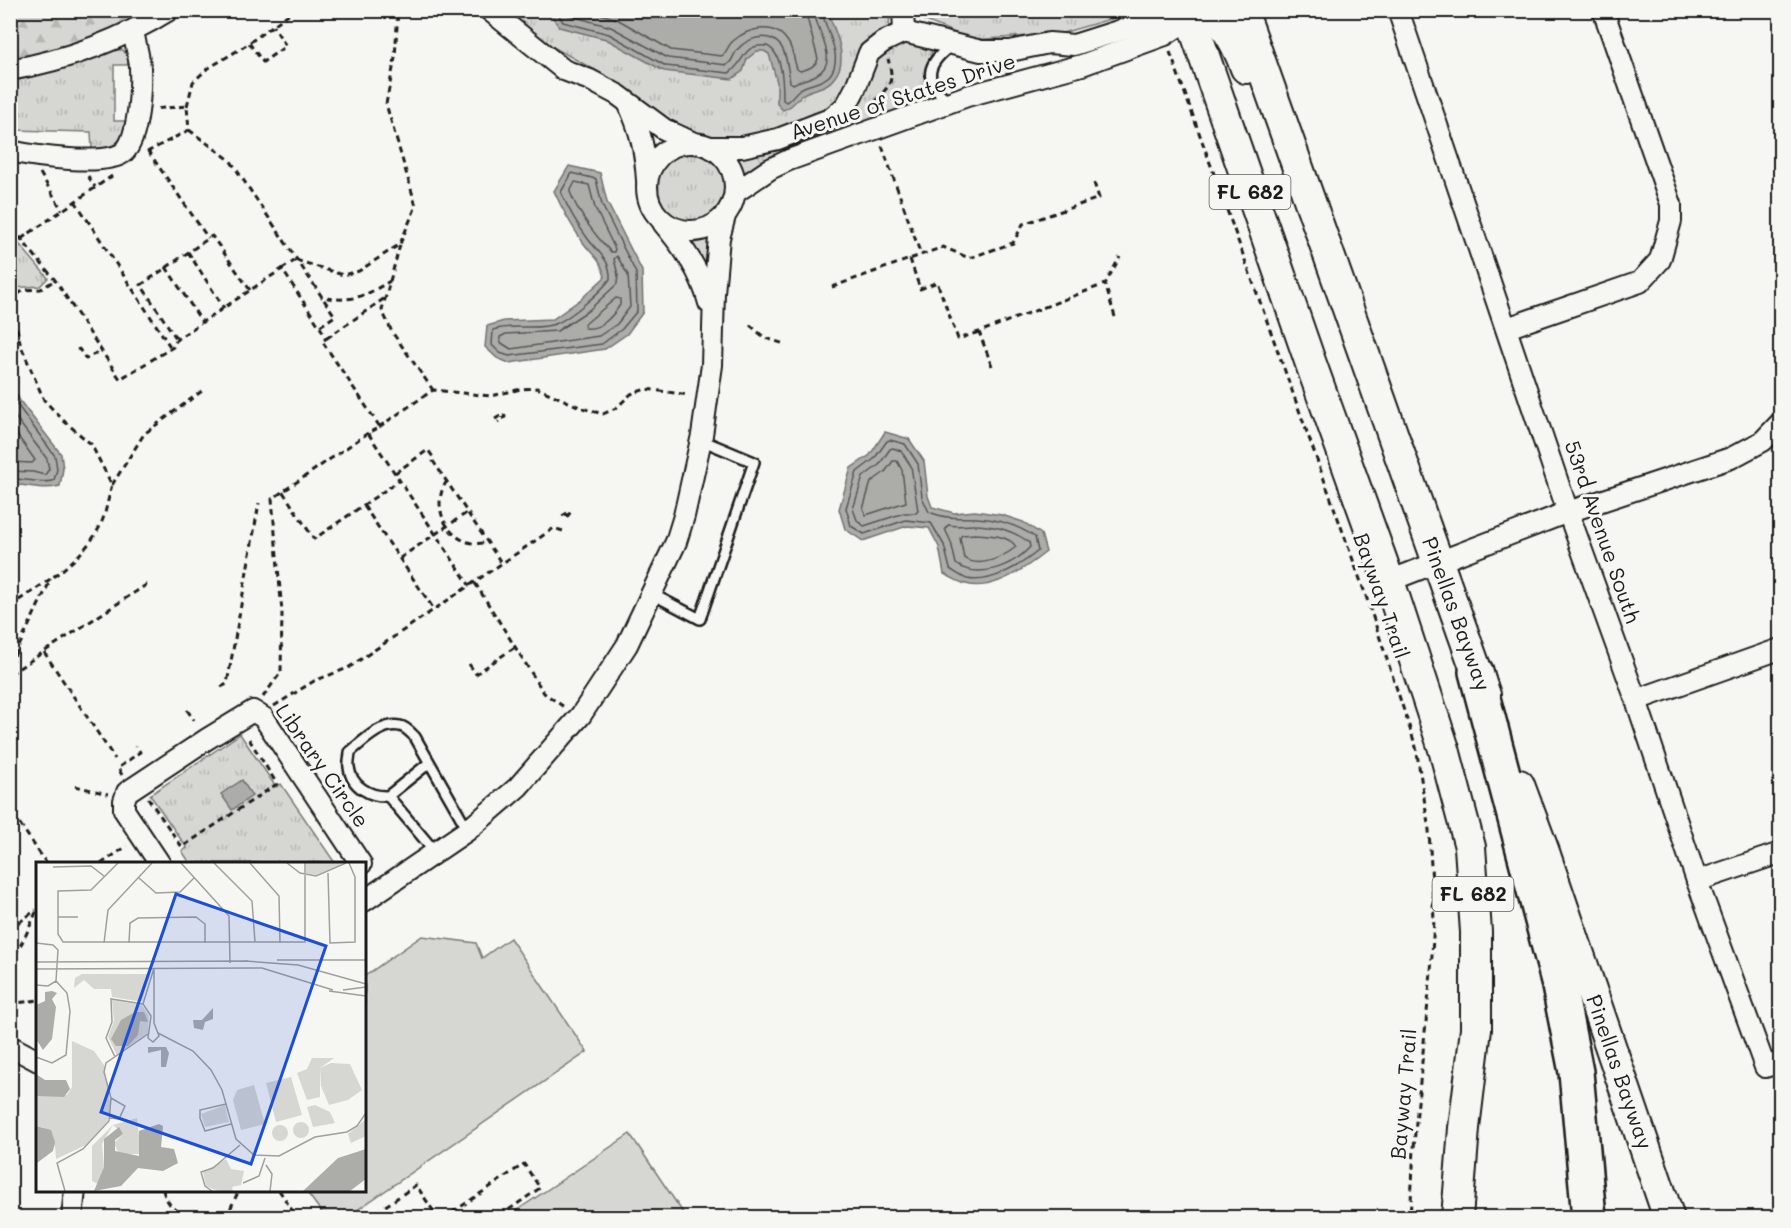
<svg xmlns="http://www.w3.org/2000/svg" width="1791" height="1228" font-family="Mali,sans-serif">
	<defs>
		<pattern id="grass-tufts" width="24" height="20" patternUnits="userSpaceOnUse" patternTransform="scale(1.5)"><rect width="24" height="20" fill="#d6d6d2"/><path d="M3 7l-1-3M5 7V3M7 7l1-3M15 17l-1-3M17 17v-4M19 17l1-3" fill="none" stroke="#b7b7b4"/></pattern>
		<pattern id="forest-firs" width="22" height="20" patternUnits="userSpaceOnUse" patternTransform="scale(1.5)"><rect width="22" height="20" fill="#d6d6d2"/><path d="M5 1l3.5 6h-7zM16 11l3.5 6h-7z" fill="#b7b7b4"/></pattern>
	</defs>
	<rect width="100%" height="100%" fill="#f6f6f2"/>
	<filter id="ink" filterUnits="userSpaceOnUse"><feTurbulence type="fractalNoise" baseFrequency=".0167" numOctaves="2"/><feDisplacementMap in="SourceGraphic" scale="12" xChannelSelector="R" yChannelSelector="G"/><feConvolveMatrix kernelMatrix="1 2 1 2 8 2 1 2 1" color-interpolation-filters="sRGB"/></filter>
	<g filter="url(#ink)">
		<g fill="url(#grass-tufts)" stroke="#797977" stroke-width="1.5">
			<path d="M504 11H890L889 27 877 36 829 110 789 128 743 139 703 137 669 124 650 112 602 74 531 35Z"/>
			<path d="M920 11H1138L1059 34 973 40 923 20Z"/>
			<path d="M912 43 931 46C933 54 930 56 927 64 921 77 927 89 935 100L745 178 737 160C746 154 758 155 768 153 791 147 828 136 846 122 880 95 853 53 912 43Z"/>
			<path d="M113 50H123L130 60 127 65H114V121H127C123 141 113 151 92 149L91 132 12 130 11 142V82L77 64Z"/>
			<circle cx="691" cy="190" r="36"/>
			<path d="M11 228 15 239 48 278 40 286 11 288Z"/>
			<path d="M708 240H711L706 272 689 244Z"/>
			<path d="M240 734 276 787 281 784 335 863H190L182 851 187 848 150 795Z"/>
		</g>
		<path fill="url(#forest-firs)" stroke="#797977" stroke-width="1.5" d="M11 11H150C110 34 56 53 11 62Z"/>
		<g fill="#d6d6d2" stroke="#797977" stroke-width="1.5">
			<path d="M422 936 476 943 482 958 510 938 587 1052 347 1217H325L306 1191 364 1190 365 976Z"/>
			<path d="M630 1134 686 1217H507Z"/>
		</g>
		<g fill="#acaca9" stroke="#727271" stroke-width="1.5">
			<path d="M549 11H827C835 30 850 60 834 78 827 88 815 88 805 93 795 98 797 105 783 110L777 104V82L769 54 764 51H757L747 59 743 71 732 79 664 71 606 39 559 27Z"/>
			<path d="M569 166 600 173 607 202 642 271 643 312 627 334 605 349 509 363 497 358 485 347 487 326 504 321 553 319 581 299 605 277C600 257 593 257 582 241 571 225 562 209 554 191Z"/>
			<path d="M11 382 20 401 61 454 63 469 60 486C42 491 29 484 11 485Z"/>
			<path d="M885 432 909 439 924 461 928 496 932 507 954 513 975 511 1002 515 1023 522 1041 534 1046 552C1026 568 992 592 966 584 958 582 951 577 944 574L939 547 929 528 907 526 863 541 845 529 839 509 851 468 870 455Z"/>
			<path d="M242 780 252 796 232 810 221 794Z"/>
		</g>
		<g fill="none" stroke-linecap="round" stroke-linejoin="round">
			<g stroke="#565654" stroke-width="1.5">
				<path d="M556 10 563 22 609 34 666 66 729 73C745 63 742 43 767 46 783 53 783 84 783 100L786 102C792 99 794 93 800 89 809 83 822 84 830 75 845 55 824 30 822 10"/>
				<path d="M564 10 568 15 611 27 668 58 727 65C733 61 733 55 737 50 747 38 768 31 780 45 787 53 788 71 790 82L793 84C800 80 809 79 816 75 842 61 815 31 814 10"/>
				<path d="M586 10 617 19 671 50 722 56C727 52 728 45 733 41 748 28 775 21 788 42 793 49 794 60 797 69L800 71C808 69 815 67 818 59L805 10"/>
				<path d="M572 173 596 179 602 205 636 273 637 311 622 329 602 344 509 356 500 353 492 345 493 330C513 323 537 331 555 324 569 319 601 292 610 279 611 260 598 252 588 239 577 224 568 209 561 192Z"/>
				<path d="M575 182 589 185 595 208 615 249 614 252H611C594 234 579 215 570 192Z"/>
				<path d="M617 256 628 275 630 307 617 324 599 336 511 349 500 342V337L506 334 557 331 589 310 617 284 618 275 614 259Z"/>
				<path d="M616 298 620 299V305C612 317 601 330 585 328V324Z"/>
				<path d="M10 395 55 456 57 469 54 480C45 485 23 478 10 479"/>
				<path d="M10 410 47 459 49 469 45 475 33 472 10 471"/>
				<path d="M10 425 35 460 32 463 10 462"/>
				<path d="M890 440 905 444 918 464 922 497 929 512C950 520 957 517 977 518 999 519 1017 525 1035 537L1038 551C1021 565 991 584 967 579 962 577 955 572 950 569L944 545 931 523 906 520 864 534 851 526 846 508 857 472 874 459 887 441Z"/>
				<path d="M893 448 901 451 911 466 918 511 916 513H904L864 526 857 520 853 509 863 477 879 465 890 449Z"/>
				<path d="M893 461H897L902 470 906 502 866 515 863 509 871 482 885 472Z"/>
				<path d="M948 525C956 527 964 525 973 525 993 525 1012 530 1029 542L1030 547C1013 566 979 580 956 564L951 542 945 529Z"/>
				<path d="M975 534C987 535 1010 535 1016 547 1003 557 980 569 964 558L960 538 962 535Z"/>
			</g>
			<g stroke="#1c1c1c" stroke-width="14">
				<g id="service">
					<path d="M949 101C921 81 927 63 952 45"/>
					<path d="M652 594 700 619 754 462 701 440"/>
					<path d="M388 796 429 763"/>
					<path d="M436 853 388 796C371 797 351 787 349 767 348 763 350 757 350 752 363 741 382 722 400 726 406 727 411 733 415 737L468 830"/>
				</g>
			</g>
			<g stroke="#1c1c1c" stroke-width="24">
				<g id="minor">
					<path d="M489 10 564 70 590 80 618 95 664 129 694 143"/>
					<path d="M903 10 904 32"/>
					<path d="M1398 10 1568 512 1636 700 1697 881 1765 1067 1780 1062"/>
					<path d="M10 70C66 60 121 40 169 10"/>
					<path d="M629 105C641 132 645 151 647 180"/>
					<circle cx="691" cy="187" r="44"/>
					<path d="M711 147H742L778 139 830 119 846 106 855 89 869 53 883 42 904 32 981 51H1010L1049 43 1074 45 1159 18H1191"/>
					<path d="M10 151C33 156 107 167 124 152 139 138 141 87 140 67 139 55 135 43 133 31"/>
					<path d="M736 192 770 169 789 160 967 96 1082 65 1165 35 1191 18"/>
					<path d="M663 223C684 248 701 272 709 303"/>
					<path d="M1507 328 1640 282 1660 260 1671 221V204L1603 10"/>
					<path d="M1389 581 1568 512 1731 458 1763 441 1780 423"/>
					<path d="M1636 700 1780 649"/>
					<path d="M160 864 124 810V801L127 792 207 739 253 711 264 718 361 864"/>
					<path d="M1697 881 1780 853"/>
					<path d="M364 901 468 830 518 787 581 715 627 645 676 542 684 516 702 435 712 365 714 293 719 238 725 216"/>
					<path d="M10 1046 38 1061"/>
					<path d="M72 1218 75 1190"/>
				</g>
			</g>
			<g stroke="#1c1c1c" stroke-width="34">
				<g id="primary">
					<path d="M1188 10 1311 364 1389 581 1444 749 1470 847 1476 932V1029L1464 1128 1457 1218"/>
					<path d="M1242 10 1485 695"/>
					<path d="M1191 18C1195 17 1201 15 1206 15 1225 16 1240 52 1246 68"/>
					<path d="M1519 785 1544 852 1669 1218"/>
				</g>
			</g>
			<g stroke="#1c1c1c" stroke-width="38">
				<path id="motorway" d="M1476 672 1558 981 1576 1072 1589 1218"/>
			</g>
			<g stroke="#1c1c1c" stroke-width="3" stroke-dasharray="6 4.5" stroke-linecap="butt">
				<path d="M249 43 263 62 286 46 273 26"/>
				<path d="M1170 52 1366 596 1416 747 1429 830 1434 920 1431 972 1415 1132 1410 1218"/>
				<path d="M187 106 193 82 207 69 245 46 294 10"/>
				<path d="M872 110C881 85 898 92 888 59"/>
				<path d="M189 130 230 160 322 297C352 303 365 296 390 281"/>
				<path d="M882 146 921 255"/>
				<path d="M148 151 208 238"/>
				<path d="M147 152 189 130 187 106 154 109"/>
				<path d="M40 173 62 210"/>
				<path d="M88 176 95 187"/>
				<path d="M75 201 171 348"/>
				<path d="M10 218 21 239 55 280 120 379 173 347 177 339 282 269 327 338 322 341 380 427 368 433 470 586"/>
				<path d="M21 239 112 176"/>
				<path d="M400 245 382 310 392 332 433 390"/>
				<path d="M188 252 224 308"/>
				<path d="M910 259 920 289 937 282 958 339 979 332"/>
				<path d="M296 260 343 275 359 271 400 244 416 206 386 104 395 58 398 10"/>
				<path d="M166 267 202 322"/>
				<path d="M282 269 296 260"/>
				<path d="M832 287 943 247 969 258 1013 243 1023 224 1099 198 1094 183"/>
				<path d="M1115 317 1105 284 1120 257"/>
				<path d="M750 325 765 338 785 344"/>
				<path d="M320 326 335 316 322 297"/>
				<path d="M176 338 141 285 212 236 250 290"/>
				<path d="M327 338 385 298"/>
				<path d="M77 350 79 349 86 359 101 350"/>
				<path d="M992 366 979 332 1105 284"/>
				<path d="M495 419 504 414 505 417 498 422"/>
				<path d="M379 427 433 390 491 396 521 389 537 388 582 408 603 414 616 408 631 394 646 389 689 395"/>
				<path d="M395 473 428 450 433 457V461L502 564"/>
				<path d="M447 481C427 509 453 552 488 542"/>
				<path d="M112 485 144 434 202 391"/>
				<path d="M283 492 314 539 400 480"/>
				<path d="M364 506 433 608"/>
				<path d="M562 516 569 512H571L564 520"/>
				<path d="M400 558 468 512"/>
				<path d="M475 583 544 693 564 707"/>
				<path d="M10 606C43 584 82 562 100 526 106 514 108 498 112 485L91 444 64 421 44 400 21 346 13 312 14 297 24 290 41 289 55 280"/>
				<path d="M44 652 115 759"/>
				<path d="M469 664 476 674 515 647"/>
				<path d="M10 665 51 579"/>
				<path d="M10 674 149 583"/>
				<path d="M221 687 227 684 259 503"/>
				<path d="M263 697 281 672 282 612 272 499 368 433"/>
				<path d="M274 706 314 681 348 668 554 528 563 531"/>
				<path d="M187 710 194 720"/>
				<path d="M122 775 118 768 140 752 136 746"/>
				<path d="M75 786 108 794"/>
				<path d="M148 798 182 847 277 784 247 736"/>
				<path d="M10 820 20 824 47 864"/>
				<path d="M10 830 20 824"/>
				<path d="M101 864 127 846"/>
				<path d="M10 929 36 910"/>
				<path d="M10 964 25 937 38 908"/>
				<path d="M10 1004 38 1000"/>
				<path d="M163 1190C166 1203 175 1211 186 1218"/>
				<path d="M279 1190 297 1218"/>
				<path d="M226 1218 239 1190"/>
				<path d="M368 1218 416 1185 438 1218"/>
				<path d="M444 1218 524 1164 540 1188 497 1218"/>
			</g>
			<use href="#service" stroke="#f6f6f2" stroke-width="9"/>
			<use href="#minor" stroke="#f6f6f2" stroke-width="20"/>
			<use href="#primary" stroke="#f6f6f2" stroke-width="30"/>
			<use href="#motorway" stroke="#f6f6f2" stroke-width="33"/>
		</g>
	</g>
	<g text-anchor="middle" stroke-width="6" stroke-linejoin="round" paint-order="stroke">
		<g fill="#f6f6f2" stroke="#5d5d5c" stroke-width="1.5">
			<rect x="1209.5" y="175" width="81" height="34" rx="4.5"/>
			<rect x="1432.5" y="877" width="81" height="34" rx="4.5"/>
		</g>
		<g font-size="20" font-weight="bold" fill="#1c1c1c">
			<text x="1250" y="199">FL 682</text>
			<text x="1473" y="901">FL 682</text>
		</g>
		<g font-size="21" fill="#1c1c1c" stroke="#f6f6f2">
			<text transform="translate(903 97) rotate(-18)" y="7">Avenue of States Drive</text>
			<text transform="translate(1602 532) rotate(71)" y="7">53rd Avenue South</text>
			<text transform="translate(1381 596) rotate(71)" y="7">Bayway Trail</text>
			<text transform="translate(1456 614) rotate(70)" y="7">Pinellas Bayway</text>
			<text transform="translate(322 766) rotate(55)" y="7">Library Circle</text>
			<text transform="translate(1619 1072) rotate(71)" y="7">Pinellas Bayway</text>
			<text transform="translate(1404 1094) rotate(-85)" y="7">Bayway Trail</text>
		</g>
	</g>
	<g transform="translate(36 862)">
		<rect width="330" height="330" fill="#f6f6f2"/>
		<path d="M46 112H114L106 139H101L76 135 75 127H58L48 118 38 126 39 116ZM76 138 106 143 113 154 112 171 81 193 72 175 78 159ZM189 243 193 260 169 265 165 252ZM101 256 105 292H83L78 281 87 272 77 263Z" fill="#d6d6d2"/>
		<path d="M36 179 58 189 68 203 74 240 72 259 50 283 20 297 19 285 8 266 0 264V234L31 233 36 225ZM330 257V274L315 281 312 272ZM77 263 66 282 68 305 62 322 56 319V284Z" fill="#d6d6d2"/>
		<path d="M270 1H308L280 13 270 12ZM295 201 314 202 326 228 312 238 293 243 285 224 284 206ZM255 215 266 253 240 260 230 221ZM218 223 229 262 205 268 197 238 201 228ZM279 243 294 250 299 261 277 265 271 245ZM257 268a8 8 0 1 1 16 0a8 8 0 1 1-16 0ZM236 271a8 8 0 1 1 16 0a8 8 0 1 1-16 0ZM190 297 195 307 208 309 205 323 196 325 197 329H182L170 324 167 310Z" fill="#d6d6d2"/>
		<path d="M276 196H298L284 206V235L271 238 261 211 271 207Z" fill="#d6d6d2"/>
		<path d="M16 129 21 131 16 137 20 145 16 177 7 188 0 177V143L9 139V130ZM177 146V157L169 160 167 168 158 166 157 158H166ZM99 150H108L112 160 104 159 102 173 92 184H80L75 177 85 158ZM112 185H130L133 191 130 205H125V188L112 191ZM0 212 9 218H30L34 227 28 235 0 234ZM123 262 127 264 125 285 138 287 142 301 127 309 102 306 85 324 58 329 68 305V277L83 265 87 272 79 278V289L103 294V269ZM0 264 15 268 19 280 17 289 1 301ZM330 287V317L314 329H267L302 296Z" fill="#acaca9"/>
		<path fill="none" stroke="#9f9f9c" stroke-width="1.5" d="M82 1 55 28 22 29V72L27 80H269V1M145 1 193 54 194 101M178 1 216 39 219 80M214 1 243 34 244 81M251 1 264 11 280 14 310 1M17 5 55 4 68 14M292 11 294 81 319 80V15L313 1M103 16 120 31 144 30 158 16M22 55H42M0 81 17 83 22 88 20 119 31 131 34 149 30 193 16 201 0 195M68 81 72 48 116 1M93 81 94 61 102 56 160 55 169 62V81M241 98H330M209 99 262 103 330 122M0 100 212 99M118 106V161L123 174 117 180 112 176 115 154 107 142ZM0 107 226 106 297 128M0 123 12 124 20 119M307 128 330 125M293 129 330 134M122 171 157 189 175 208 186 228 200 277 218 293 243 294 279 275 311 270 321 264 330 251M79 195 70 176 76 160 75 137 107 142M190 242 164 248V256L169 269 195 262M74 256 83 257 89 244 75 236M230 303 236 312 234 329M207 321 223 314 229 296M29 329 21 301 47 287 73 259 75 236 68 210 70 201 112 172M176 329 169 324 165 310 177 306 204 283"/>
		<path fill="#1d4ed8" fill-opacity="0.15" stroke="#1d4ed8" stroke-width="3" d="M140 32 290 84 215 302 65 250Z"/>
		<rect width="330" height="330" fill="none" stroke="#1c1c1c" stroke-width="3"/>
	</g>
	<rect width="1791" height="1228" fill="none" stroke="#f6f6f2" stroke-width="36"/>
	<rect x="18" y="18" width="1755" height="1192" fill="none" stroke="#1c1c1c" stroke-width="2" filter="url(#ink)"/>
</svg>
